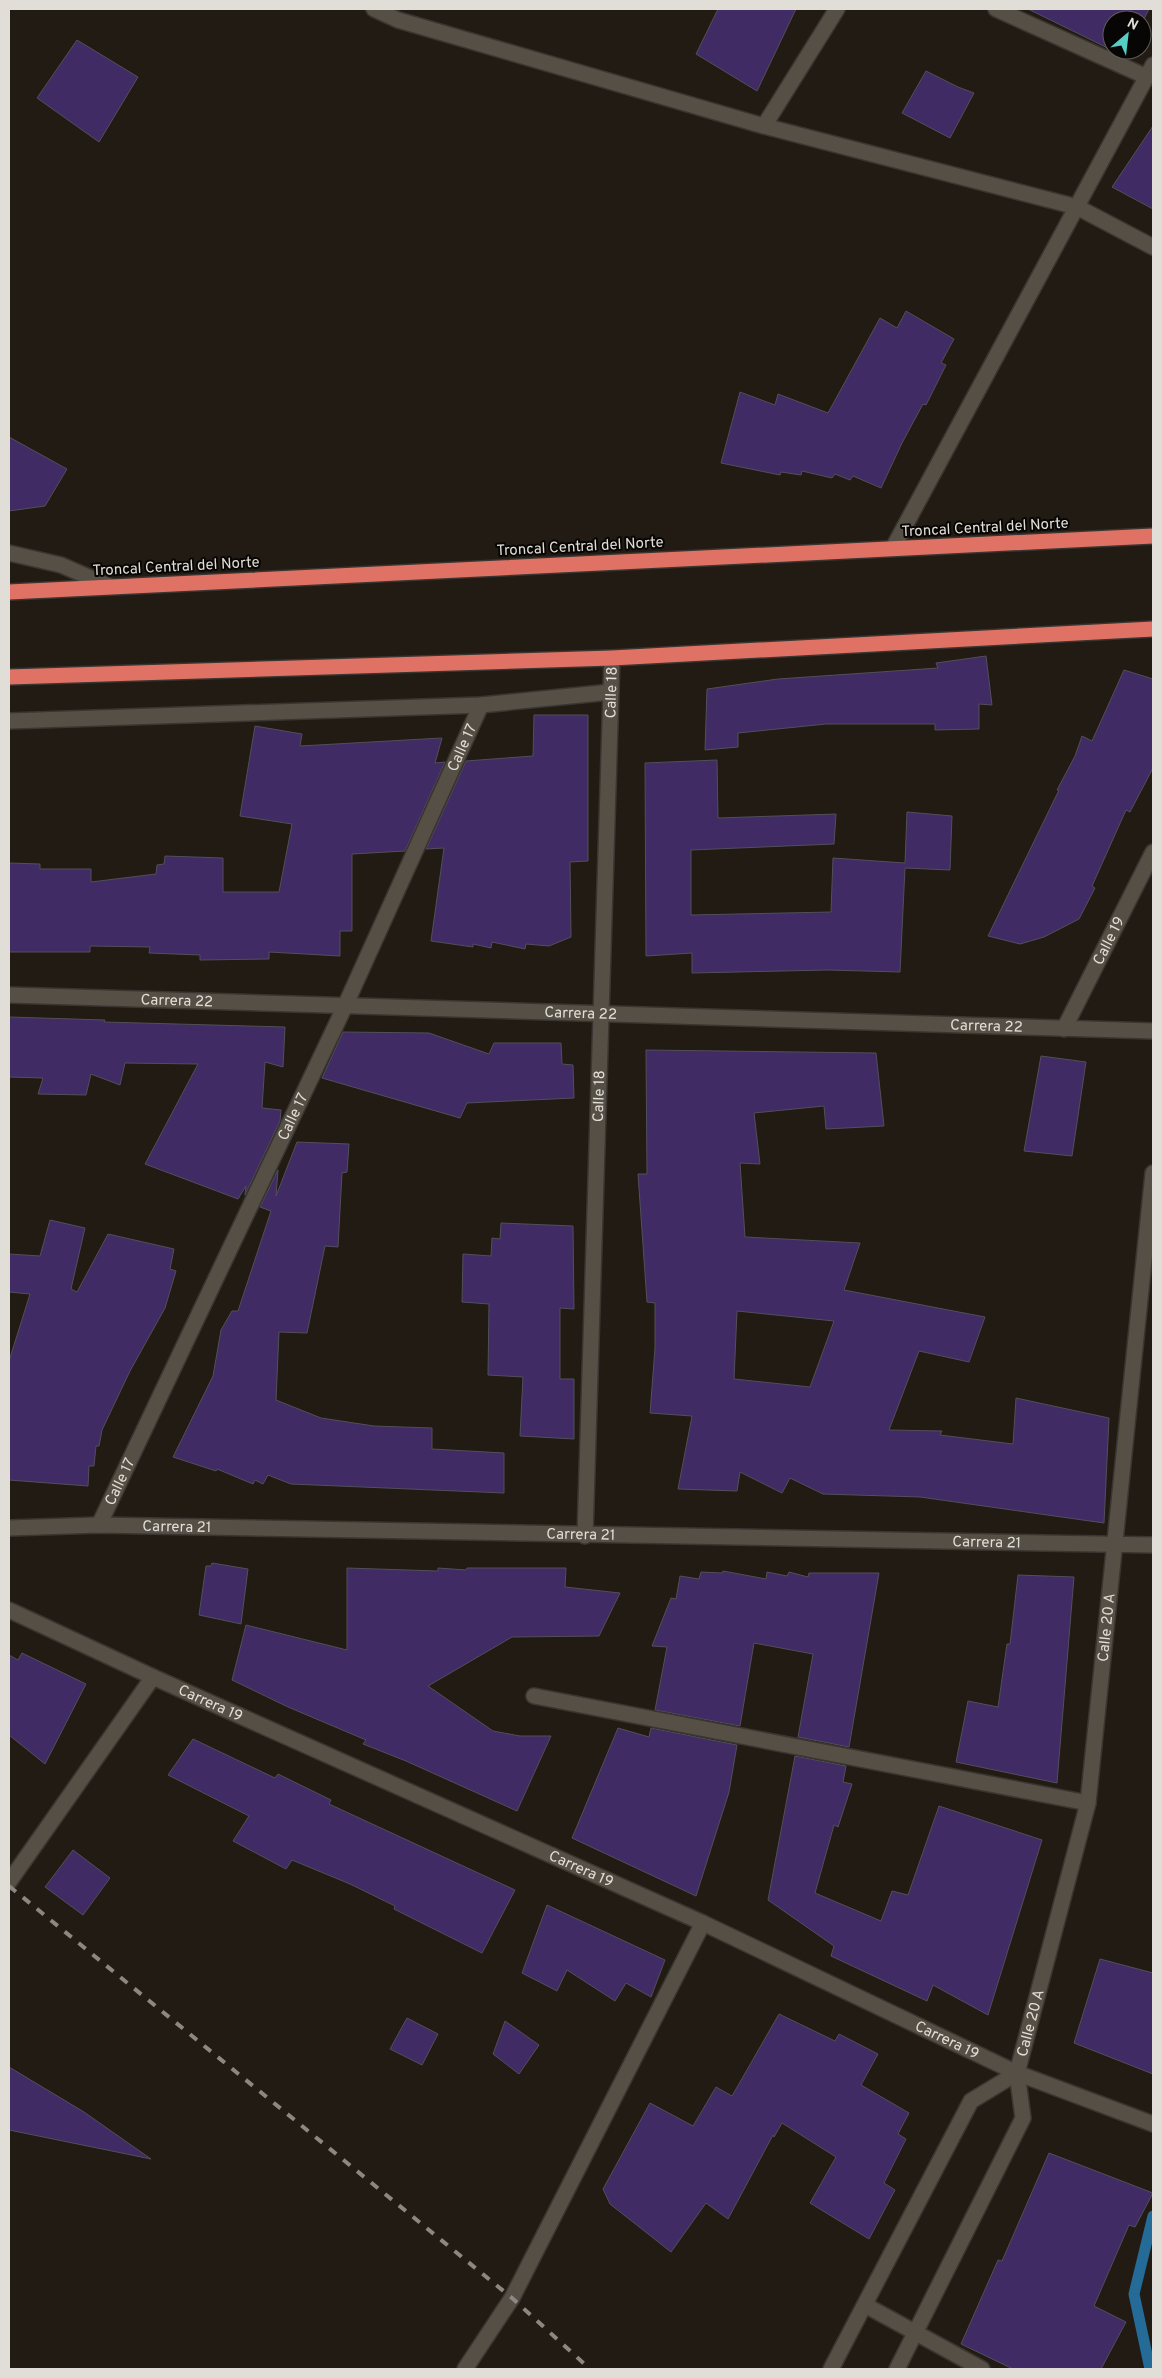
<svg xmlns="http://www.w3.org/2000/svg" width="1162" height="2378" font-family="Overpass,sans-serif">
	<rect width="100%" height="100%" fill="#211b13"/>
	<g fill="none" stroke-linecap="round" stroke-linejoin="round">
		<path stroke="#256b97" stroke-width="11" d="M1150 2369 1134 2294 1153 2216"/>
	</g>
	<g fill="#402b64" stroke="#524f5a" fill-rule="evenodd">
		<path d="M718 9H796L757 91 696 54Z"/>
		<path d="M1028 9H1149L1142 23V20H1112V50H1129L1126 57Z"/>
		<path d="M77 40 138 77 99 142 37 98Z"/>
		<path d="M926 71 958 87 974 93 950 138 902 113Z"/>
		<path d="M1153 126V209L1112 187Z"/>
		<path d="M906 311 954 339 941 363 946 365 926 405 923 404 902 443 881 488 853 476 850 480 835 474 832 478 802 471 801 475 781 472 780 475 721 463 740 392 775 405 778 394 828 413 880 318 897 328Z"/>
		<path d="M9 437 67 469 45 506 9 511Z"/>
		<path d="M986 656 992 705 979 704V729L935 730V724H826L738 733V747L705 750 707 689 778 679 938 668 936 663Z"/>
		<path d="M1124 670 1153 679V768L1130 812 1126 810 1092 886 1095 888 1079 919 1044 937 1020 944 988 936 1059 790H1057L1075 756 1082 736 1092 741Z"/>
		<path d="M534 715H588V861L570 862 571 937 549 946 526 944 525 949 492 942 491 948 473 944V947L431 941 444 848 426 849 466 761 533 756Z"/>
		<path d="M255 726 302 734 300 746 442 738 435 763 445 762 405 851 352 854V931H340V956L269 952V959L200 960V955L149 953 150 947 90 946V952H9V863L40 864V869H91V882L156 874 157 865 164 864 165 856 223 858V892H279L292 824 240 816Z"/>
		<path d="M717 760 718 818 836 814 834 844 691 850V915L831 912 833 858 905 863 907 812 952 816 950 870 905 868 900 972 828 970 692 973V953L646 956 645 763Z"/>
		<path d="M9 1017 105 1020 104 1022 285 1027 283 1067 265 1062 262 1108 281 1110 280 1121 245 1195 246 1186 238 1199 145 1164 198 1064 125 1063 120 1085 91 1074 86 1095 38 1094 43 1078 9 1077Z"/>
		<path d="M343 1032 429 1033 489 1054 494 1043H561L562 1064 573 1065 574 1098 467 1103 460 1118 322 1078Z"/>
		<path d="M646 1050 876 1053 884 1126 826 1129 824 1106 754 1113 760 1164 740 1163 745 1237 860 1243 844 1290 985 1317 969 1362 919 1351 889 1430 942 1431 940 1435 1013 1444 1016 1398 1109 1418 1104 1523 920 1497 823 1494 790 1478 782 1493 740 1472 737 1491 678 1489 692 1416 650 1413 655 1348V1303L647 1302 638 1174H647ZM737 1311 834 1321 810 1387 734 1379Z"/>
		<path d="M1041 1056 1086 1062 1072 1156 1024 1151Z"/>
		<path d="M297 1142 349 1144 347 1172 342 1173 338 1247 325 1246 307 1333 279 1332 276 1400 321 1418 374 1426 432 1428V1449L504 1453V1493L291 1484 268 1475 263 1484 255 1480 253 1484 217 1469 216 1471 173 1457 213 1376 221 1330 232 1311H238L271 1211 260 1207 278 1170 276 1196Z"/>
		<path d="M50 1220 85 1228 71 1289 77 1292 108 1234 174 1249 170 1269 176 1271 165 1308 130 1371 102 1430 99 1446H96L94 1466H89L88 1486 9 1480V1361L30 1294 9 1292V1254L40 1256Z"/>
		<path d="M501 1223 573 1226 574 1309 560 1308V1379H574V1439L520 1436 523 1377 488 1375 489 1304 462 1302 463 1254 491 1256 492 1238 500 1239Z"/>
		<path d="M212 1563 248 1569 241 1624 199 1615 206 1566H211Z"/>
		<path d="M347 1568 438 1571V1568L466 1570 467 1568H566L565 1587 620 1593 599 1636 512 1637 428 1686 493 1731 520 1736H551L517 1811 406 1761 363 1744 366 1740 288 1707 232 1680 246 1625 347 1650Z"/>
		<path d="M723 1571 766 1579 767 1572 787 1576 789 1572 808 1577 809 1573H879L849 1747 798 1737 813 1654 754 1643 740 1726 655 1710 667 1647 652 1646 671 1598 676 1599 680 1576 699 1579 701 1572 722 1573Z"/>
		<path d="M1018 1575 1074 1577 1057 1783 956 1762 968 1701 998 1707 1007 1644H1010Z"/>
		<path d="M22 1653 86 1684 45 1764 9 1735V1655L18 1660Z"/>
		<path d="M618 1728 649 1737 651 1728 737 1745 729 1792 696 1896 572 1838Z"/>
		<path d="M193 1739 275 1778 278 1774 331 1800 329 1804 515 1890 482 1953 394 1909 395 1906 350 1884 292 1860 286 1869 233 1841 249 1816 168 1775Z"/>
		<path d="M795 1756 846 1766 843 1782 852 1784 838 1827 834 1825 815 1893 881 1921 892 1891 908 1895 939 1806 1042 1840 988 2015 933 1985 927 2001 831 1956 834 1946 768 1900Z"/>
		<path d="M73 1850 110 1878 83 1915 45 1887Z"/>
		<path d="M547 1905 665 1960 651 1997 626 1983 615 2001 567 1970 557 1991 522 1973Z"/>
		<path d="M1100 1959 1153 1973V2074L1074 2043Z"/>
		<path d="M779 2014 835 2041 839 2034 878 2054 861 2085 909 2113 898 2134 906 2139 884 2183 895 2190 869 2239 810 2203 836 2157 782 2123 774 2137 773 2135 728 2219 706 2203 671 2252 610 2204 603 2189 650 2103 693 2126 716 2087 732 2096Z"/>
		<path d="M407 2018 438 2034 422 2065 390 2049Z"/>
		<path d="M505 2021 539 2045 519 2074 493 2054Z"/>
		<path d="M9 2067 84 2112 151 2159 9 2130Z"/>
		<path d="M1049 2153 1153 2193 1135 2227 1129 2225 1094 2306 1126 2322 1101 2369H1013L961 2344 998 2260 1002 2261Z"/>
	</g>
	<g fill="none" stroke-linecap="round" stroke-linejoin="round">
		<g stroke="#393531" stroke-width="18">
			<g id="minor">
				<path d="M374 9 398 20 764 126 1077 207 1153 247"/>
				<path d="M996 9 1147 77"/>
				<path d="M764 126 837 9"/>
				<path d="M893 548 1153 65"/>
				<path d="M9 553 61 565 109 586"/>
				<path d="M9 721 481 705 611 692"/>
				<path id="s1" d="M9 995 1153 1031"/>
				<path id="s2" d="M1064 1029 1153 852"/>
				<path id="s3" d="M99 1525 345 1006 481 705"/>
				<path id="s4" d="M9 1528 99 1525 1153 1545"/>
				<path id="s5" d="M585 1536 612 658"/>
				<path id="s6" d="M9 1610 153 1677 703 1923 1017 2073 1153 2124"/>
				<path d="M534 1696 1088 1803"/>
				<path d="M9 1882 153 1677"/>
				<path d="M865 2305 982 2369"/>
				<path d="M465 2369 512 2298 703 1923"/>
				<path d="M831 2369 971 2101 1017 2073"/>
				<path id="s7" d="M897 2369 1023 2118 1017 2073 1088 1803 1153 1173"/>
			</g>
		</g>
		<g stroke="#393531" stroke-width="18">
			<g id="highway">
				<path d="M9 592 1153 536"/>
				<path d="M9 677 612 658 1153 629"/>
			</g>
		</g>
		<use href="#minor" stroke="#554f45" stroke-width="15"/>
		<use href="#highway" stroke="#df7265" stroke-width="15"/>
		<path stroke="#8c8780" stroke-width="4" stroke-dasharray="9 9" stroke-linecap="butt" d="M9 1886 512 2298 590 2369"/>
	</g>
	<g text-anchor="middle" stroke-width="4" stroke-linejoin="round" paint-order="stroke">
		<g font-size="15" fill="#e1ddd7" stroke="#080604">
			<text transform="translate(985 527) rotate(-3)" y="5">Troncal Central del Norte</text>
			<text transform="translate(580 546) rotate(-3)" y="5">Troncal Central del Norte</text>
			<text transform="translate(176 566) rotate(-3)" y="5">Troncal Central del Norte</text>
			<text dy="5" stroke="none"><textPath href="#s5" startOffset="844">Calle 18</textPath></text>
			<text dy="5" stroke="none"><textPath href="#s3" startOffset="858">Calle 17</textPath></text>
			<text dy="5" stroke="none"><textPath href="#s2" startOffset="99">Calle 19</textPath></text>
			<text dy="5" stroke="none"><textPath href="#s1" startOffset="168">Carrera 22</textPath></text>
			<text dy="5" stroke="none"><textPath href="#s1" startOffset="572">Carrera 22</textPath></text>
			<text dy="5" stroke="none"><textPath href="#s1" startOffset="978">Carrera 22</textPath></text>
			<text dy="5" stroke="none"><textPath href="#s5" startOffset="440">Calle 18</textPath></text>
			<text dy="5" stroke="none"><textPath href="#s3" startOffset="452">Calle 17</textPath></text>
			<text dy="5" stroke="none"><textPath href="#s3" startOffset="48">Calle 17</textPath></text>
			<text dy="5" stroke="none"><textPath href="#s4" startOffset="168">Carrera 21</textPath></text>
			<text dy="5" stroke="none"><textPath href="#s4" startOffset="572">Carrera 21</textPath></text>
			<text dy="5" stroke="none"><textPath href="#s4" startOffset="978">Carrera 21</textPath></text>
			<text dy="5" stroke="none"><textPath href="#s7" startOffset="782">Calle 20 A</textPath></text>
			<text dy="5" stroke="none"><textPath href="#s6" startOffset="222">Carrera 19</textPath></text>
			<text dy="5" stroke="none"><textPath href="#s6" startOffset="628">Carrera 19</textPath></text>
			<text dy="5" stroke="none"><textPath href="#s7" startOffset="378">Calle 20 A</textPath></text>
			<text dy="5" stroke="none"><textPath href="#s6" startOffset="1032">Carrera 19</textPath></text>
		</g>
	</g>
	<rect width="1162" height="2378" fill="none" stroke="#e1ddd7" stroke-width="20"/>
	<g transform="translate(1127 35) rotate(28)"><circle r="24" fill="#080604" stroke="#5f5c58"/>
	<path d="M0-4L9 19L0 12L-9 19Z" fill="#55cec4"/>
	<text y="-8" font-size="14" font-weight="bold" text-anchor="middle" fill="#e1ddd7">N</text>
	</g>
</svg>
